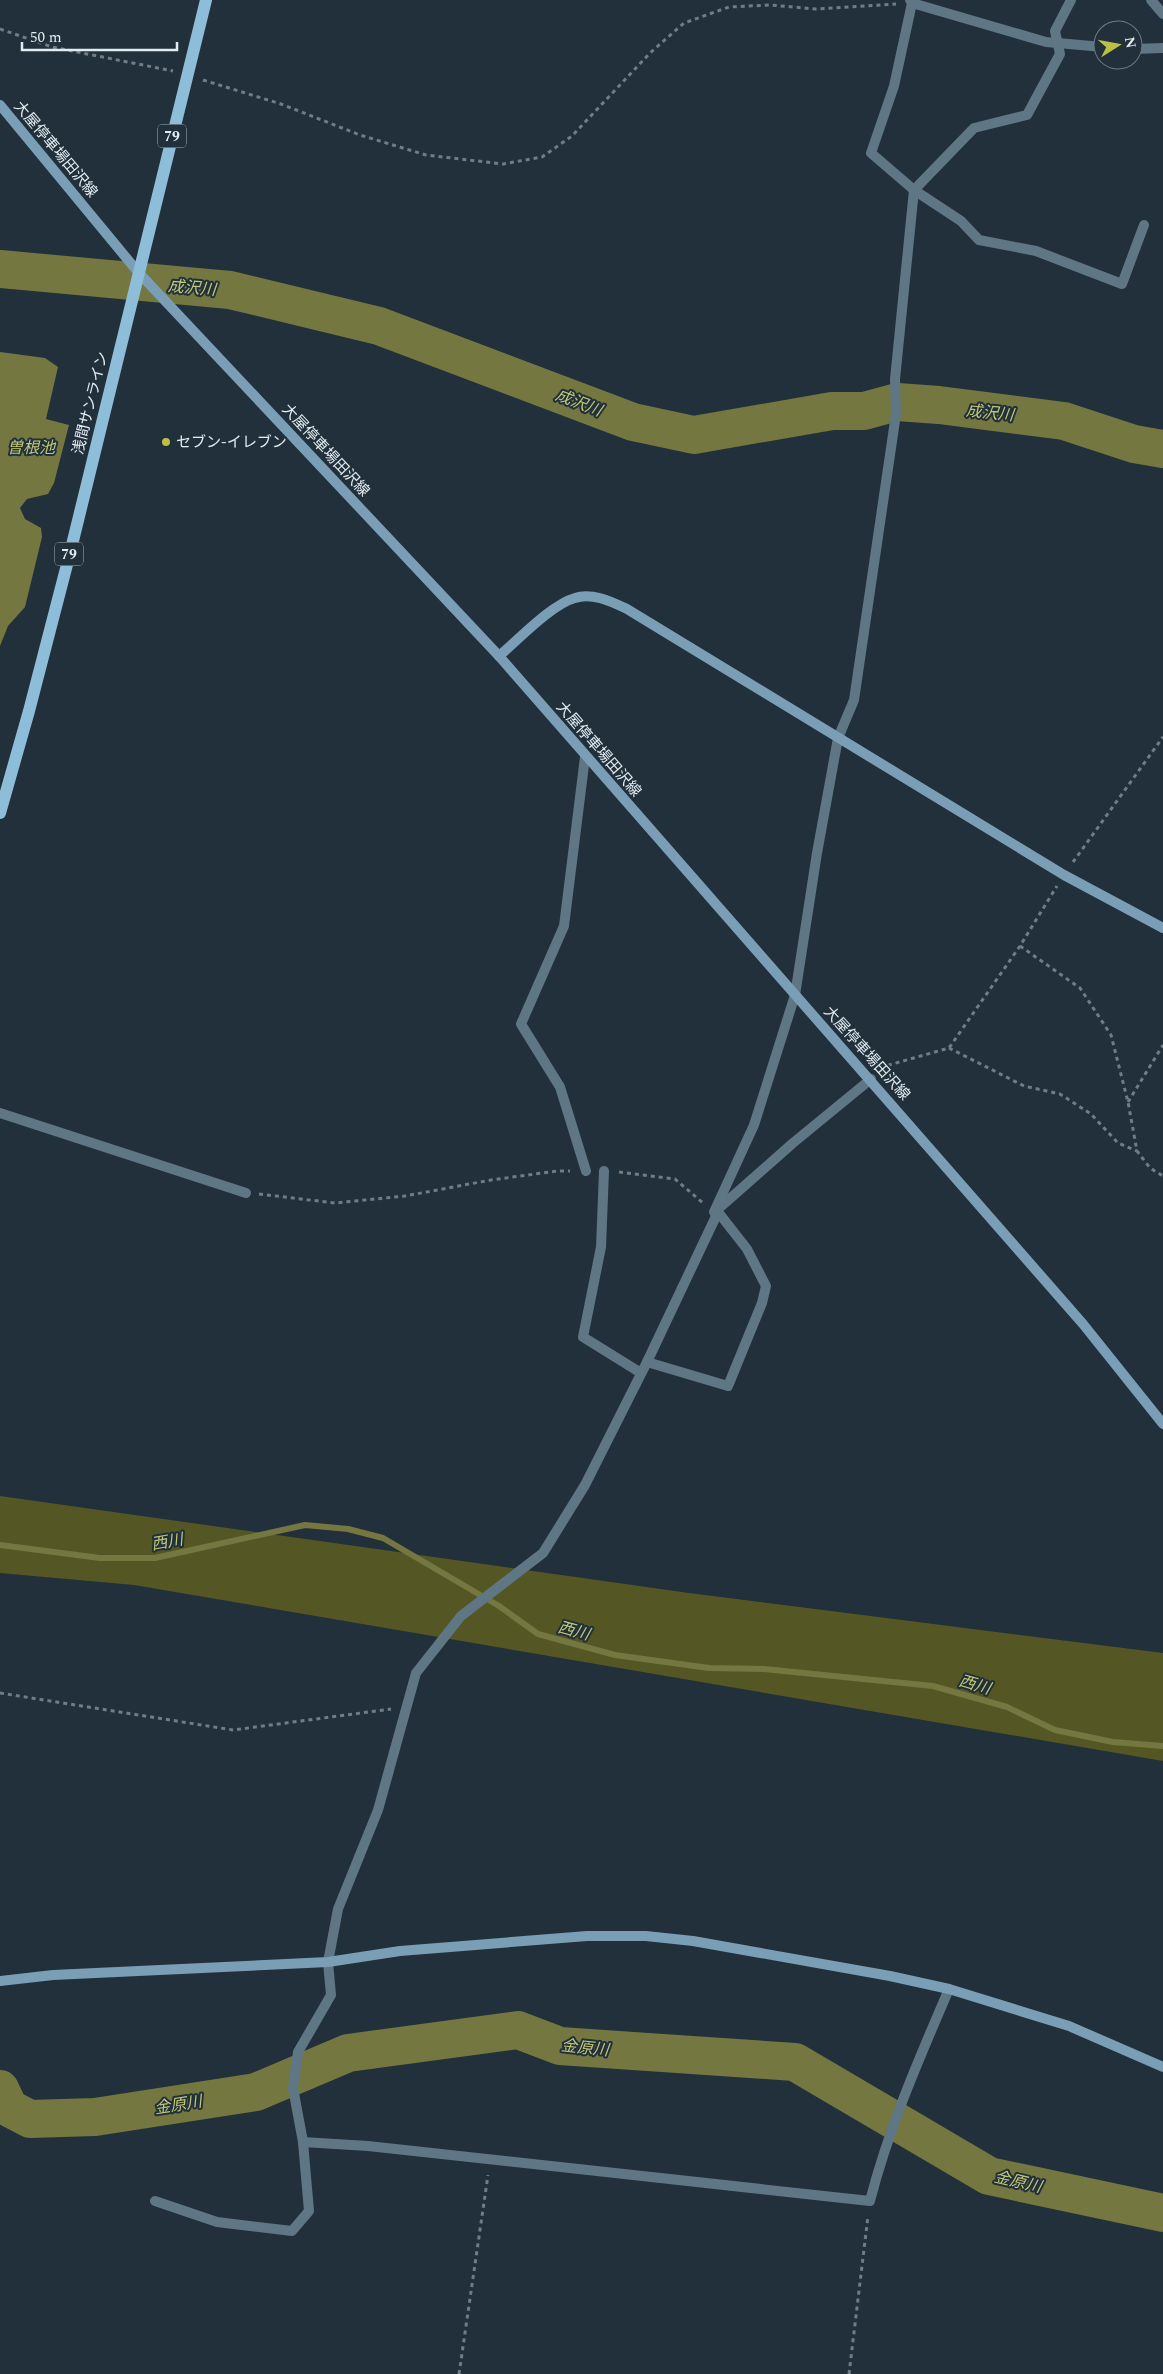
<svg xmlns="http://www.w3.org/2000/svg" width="1163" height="2374" font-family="Spectral,'Noto Sans JP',serif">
	<rect width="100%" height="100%" fill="#21303a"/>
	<path fill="#545724" d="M0 1496 689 1593 1163 1653V1761L134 1585 0 1573Z"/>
	<path fill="#747740" d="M0 352 45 358 58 367 46 419 69 425 54 483 48 494 27 499 20 508 25 519 41 528 42 537 25 607 8 626 0 646Z"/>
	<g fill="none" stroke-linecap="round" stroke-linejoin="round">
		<path stroke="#747740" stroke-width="6" d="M0 1545 100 1558H155L305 1525 348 1529 383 1538 499 1606 538 1634 615 1655 709 1668 764 1669 933 1686 1007 1707 1055 1730 1113 1742 1163 1746"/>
		<g stroke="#747740" stroke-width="38">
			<path d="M0 269 230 290 379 326 633 422 694 435 832 411H864L897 402 939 405 1064 421 1134 444 1163 449"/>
			<path d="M0 2089 9 2108 30 2119 95 2117 256 2092 348 2053 518 2030 560 2046 795 2062 989 2176 1163 2213"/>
		</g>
		<g stroke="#717d86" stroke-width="3" stroke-dasharray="4 4" stroke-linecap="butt">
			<path d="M0 29 52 47 173 71"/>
			<path d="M203 80 281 104 360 135 426 155 503 164 542 157 572 136 650 53 684 23 729 7 771 5 815 9 896 4"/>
			<path d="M1073 862 1163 737"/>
			<path d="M1020 946 1080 988 1111 1035 1128 1102 1137 1151 1150 1168 1163 1176"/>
			<path d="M949 1048 1024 1086 1060 1094 1091 1114 1118 1143 1137 1151"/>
			<path d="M882 1071 889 1065 949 1048 1020 946 1057 886"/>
			<path d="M1128 1102 1163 1045"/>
			<path d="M619 1172 675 1179 703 1203"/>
			<path d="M259 1194 335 1203 405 1196 491 1180 557 1171H570"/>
			<path d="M0 1693 233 1730 391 1709"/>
			<path d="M459 2374 488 2175"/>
			<path d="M849 2374 868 2216"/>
		</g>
		<g stroke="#5f7684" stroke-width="10">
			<path d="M585 757 564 926 521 1024 560 1087 586 1171"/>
			<path d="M155 2201 217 2222 292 2231 309 2211 303 2142"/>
		</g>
		<g stroke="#5f7684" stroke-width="10">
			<path d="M910 0 912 3 894 86 871 153 914 190 961 221 979 240 1036 251 1122 284 1144 225"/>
			<path d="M1151 0 1163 14"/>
			<path d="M912 3 1046 42 1103 47"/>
			<path d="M1133 49 1163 48"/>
			<path d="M0 1113 246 1193"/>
			<path d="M604 1171 601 1247 583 1337 641 1373"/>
			<path d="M717 1210 793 1143 871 1079"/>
			<path d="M714 1212 754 1125 795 995 817 853 838 738 854 700 896 414 895 379 914 190 974 128 1027 115 1060 54 1055 31 1071 0"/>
			<path d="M718 1212 647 1362 585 1485 543 1553 461 1616 416 1673 378 1810 338 1909 328 1962 331 1995 298 2052 293 2088 303 2142 368 2146 870 2201C889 2127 919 2059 949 1989"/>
			<path d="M647 1362 728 1386 762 1303 766 1286 747 1249 718 1212"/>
		</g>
		<g stroke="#7a9eb5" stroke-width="10">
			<path d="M0 105 138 272 499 656 1083 1324 1163 1424"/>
			<path d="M499 656C518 640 552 604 575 598 592 592 612 602 627 609L1064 875 1163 928"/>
			<path d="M0 1981 53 1975 328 1962 400 1951 587 1936H646L693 1941 890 1976 949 1989 1069 2026 1163 2067"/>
		</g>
		<path stroke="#8ebdda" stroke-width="12" d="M0 813 29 711 70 553 206 0"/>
	</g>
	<circle fill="#bbc045" stroke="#21303a" stroke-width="2" cx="166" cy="442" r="5"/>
	<g text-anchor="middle" stroke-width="4" stroke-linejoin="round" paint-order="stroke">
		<g fill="#21303a" stroke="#a8b3bb" stroke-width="1">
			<rect x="158" y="124.5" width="28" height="23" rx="4"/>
			<rect x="55" y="542.5" width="28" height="23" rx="4"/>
		</g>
		<g font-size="14" font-weight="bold" fill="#e2ebf2">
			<text x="172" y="141">79</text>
			<text x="69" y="559">79</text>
		</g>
		<g font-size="15" fill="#e2ebf2" stroke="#21303a">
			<text transform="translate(56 149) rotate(50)" y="5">大屋停車場田沢線</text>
			<text transform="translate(90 403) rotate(-76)" y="5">浅間サンライン</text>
			<text transform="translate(326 450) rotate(47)" y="5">大屋停車場田沢線</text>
			<text transform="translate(599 749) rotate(49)" y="5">大屋停車場田沢線</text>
			<text transform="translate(867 1053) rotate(48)" y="5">大屋停車場田沢線</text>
		</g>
		<g font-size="15" fill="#e2ebf2" stroke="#21303a" text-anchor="start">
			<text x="176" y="447">セブン-イレブン</text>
		</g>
		<g font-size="16" font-style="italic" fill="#c3c876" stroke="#21303a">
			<text transform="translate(192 287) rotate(5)" y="6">成沢川</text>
			<text transform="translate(579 402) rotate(21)" y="6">成沢川</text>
			<text transform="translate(990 412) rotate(6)" y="6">成沢川</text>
			<text x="31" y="453">曽根池</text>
			<text transform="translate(167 1541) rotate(-10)" y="6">西川</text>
			<text transform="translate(574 1630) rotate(15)" y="6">西川</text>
			<text transform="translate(975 1684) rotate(16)" y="6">西川</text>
			<text transform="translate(585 2047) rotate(6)" y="6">金原川</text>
			<text transform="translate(178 2104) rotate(-9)" y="6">金原川</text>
			<text transform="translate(1018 2181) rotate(13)" y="6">金原川</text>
		</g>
	</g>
	<g transform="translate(1118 45) rotate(79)"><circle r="24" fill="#21303a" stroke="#6e7b84"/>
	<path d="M0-4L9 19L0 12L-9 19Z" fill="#bbc045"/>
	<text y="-8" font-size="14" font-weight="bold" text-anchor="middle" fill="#e2ebf2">N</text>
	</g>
	<path d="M22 42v8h155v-8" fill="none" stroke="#e2ebf2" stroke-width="2.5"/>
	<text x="30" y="42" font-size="15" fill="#e2ebf2" stroke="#21303a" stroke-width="4" paint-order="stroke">50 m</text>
</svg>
